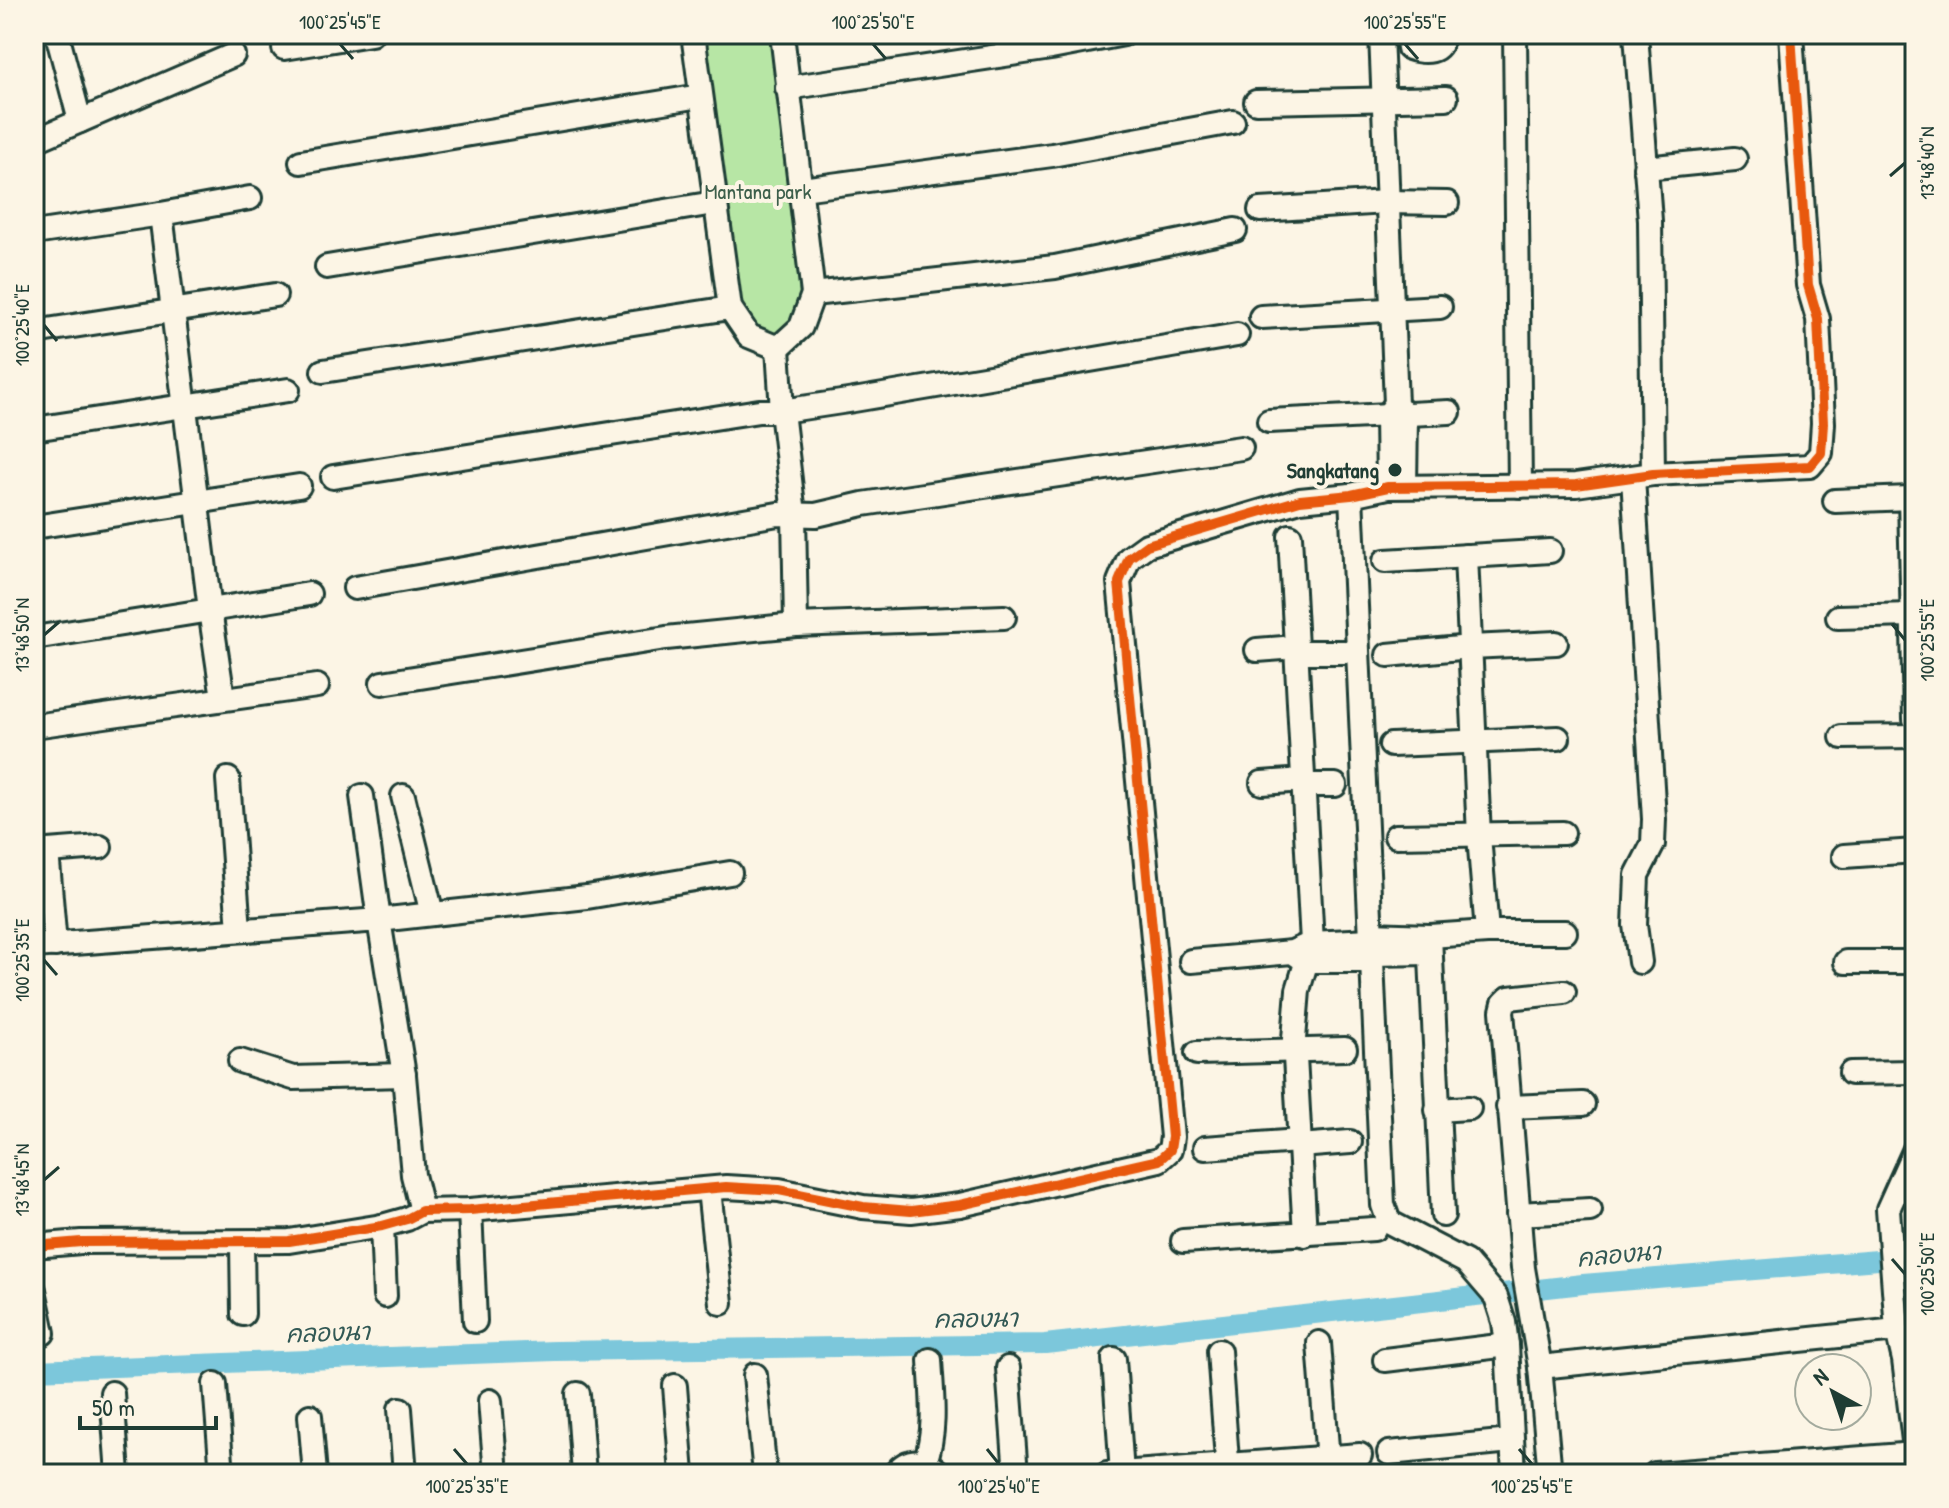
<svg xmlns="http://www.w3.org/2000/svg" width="1949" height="1508" font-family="'Patrick Hand','Playpen Sans Thai',sans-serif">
	<rect width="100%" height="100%" fill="#fcf5e5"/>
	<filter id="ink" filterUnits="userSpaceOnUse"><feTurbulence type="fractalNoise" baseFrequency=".0125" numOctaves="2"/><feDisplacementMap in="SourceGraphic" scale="16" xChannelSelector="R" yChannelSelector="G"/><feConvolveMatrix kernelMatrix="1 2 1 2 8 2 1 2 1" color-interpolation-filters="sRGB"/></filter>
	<g filter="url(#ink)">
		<path fill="#b7e6a5" stroke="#6b926c" stroke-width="2" d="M693 34H782L808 295 801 327 771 344 730 308Z"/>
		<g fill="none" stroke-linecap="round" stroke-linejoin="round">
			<path stroke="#7cc7db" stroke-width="20" d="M34 1370 555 1351 1045 1344 1583 1284 1915 1257"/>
			<g stroke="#1f3d34" stroke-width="28">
				<g id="minor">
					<path d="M57 34 80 121"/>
					<path d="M693 34 730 308 749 336 778 348"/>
					<path d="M1381 34 1396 404 1406 416 1405 486"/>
					<path d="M1407 34 1409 48C1424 53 1443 54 1442 34"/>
					<path d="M1515 34 1520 486"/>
					<path d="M1636 34 1650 221 1653 474"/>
					<path d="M284 48 371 34"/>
					<path d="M787 88 1051 48 1124 34"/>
					<path d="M1256 102 1446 98"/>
					<path d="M34 141 233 55"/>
					<path d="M301 162 700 96"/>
					<path d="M1645 168 1735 159"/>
					<path d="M802 189 1052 155 1233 122"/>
					<path d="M1260 210 1386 202 1447 203"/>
					<path d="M161 214 250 198"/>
					<path d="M34 233 161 214 210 610 34 638"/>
					<path d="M327 267 714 203"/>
					<path d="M813 294 1055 267 1235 230"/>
					<path d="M1261 317 1440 307"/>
					<path d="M34 332 275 295"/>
					<path d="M778 348 801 327 813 294 782 34"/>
					<path d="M778 348 782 411 794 514 796 625"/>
					<path d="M323 371 730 308"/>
					<path d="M1269 421 1449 412"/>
					<path d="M34 429 288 390"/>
					<path d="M333 477 759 411H782L848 401 1237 335"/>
					<path d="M1633 477 1654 819 1653 844 1637 875 1635 925 1640 962"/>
					<path d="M1388 487 1387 416 1395 405"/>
					<path d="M1351 495 1383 1205 1389 1222 1466 1262 1496 1297 1504 1322 1507 1345 1514 1474"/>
					<path d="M1835 501 1910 498 1915 719"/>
					<path d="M34 527 299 486"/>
					<path d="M1290 536 1312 943 1298 990 1294 1039 1305 1235"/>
					<path d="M1385 561 1550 551"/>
					<path d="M355 588 778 514 816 515 863 504 1241 448"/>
					<path d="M1838 617 1911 615"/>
					<path d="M1257 650 1296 647"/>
					<path d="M1296 652H1344"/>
					<path d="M1388 655 1470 647 1556 643"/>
					<path d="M382 683 666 638 796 625 1004 617"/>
					<path d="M223 698 210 610 309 594"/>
					<path d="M34 726 317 686"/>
					<path d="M1842 737 1915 736"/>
					<path d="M1391 745 1558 738"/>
					<path d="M228 779 239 930"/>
					<path d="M1262 783 1304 780"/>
					<path d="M1304 785H1335"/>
					<path d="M362 796 379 920 587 897 730 873"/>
					<path d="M403 796 432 914"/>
					<path d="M1396 836 1563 833"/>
					<path d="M47 851 55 945"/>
					<path d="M35 852 100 847"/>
					<path d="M1844 856 1915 851"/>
					<path d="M1487 932H1565"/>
					<path d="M1370 934 1430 936"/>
					<path d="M34 946 379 920 404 1075 413 1175 422 1211"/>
					<path d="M1371 954 1430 953"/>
					<path d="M1297 955 1306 961H1371"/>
					<path d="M1191 961 1292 952 1312 943 1370 940"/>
					<path d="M1846 962H1915"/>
					<path d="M1197 1053 1345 1049"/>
					<path d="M240 1061 293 1078 404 1075"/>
					<path d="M1851 1073 1915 1072"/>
					<path d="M1508 1107 1583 1104"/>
					<path d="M1437 1110 1469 1108"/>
					<path d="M1300 1146 1350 1142"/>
					<path d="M1205 1148 1299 1141"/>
					<path d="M1915 1149 1888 1209 1897 1330 1904 1360 1915 1449"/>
					<path d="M709 1189 721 1303"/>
					<path d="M470 1210 475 1321"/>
					<path d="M1518 1214 1590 1210"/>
					<path d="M1443 1215 1430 936 1487 932 1479 836 1466 556"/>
					<path d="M382 1226 385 1296"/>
					<path d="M1183 1241 1374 1229"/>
					<path d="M242 1243 243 1314"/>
					<path d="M34 1246 81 1242 289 1241 382 1226 407 1219 422 1211 470 1210 726 1187 779 1190 863 1207 911 1211 960 1205 1159 1160 1170 1150 1172 1137 1119 582 1129 558 1147 545 1300 500 1351 495 1388 487 1576 485 1653 474 1810 466 1821 453 1823 423 1818 319 1808 285 1791 34"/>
					<path d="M34 1290 43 1333"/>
					<path d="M1319 1343 1329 1474"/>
					<path d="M1219 1351 1228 1474"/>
					<path d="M1114 1359 1122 1474"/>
					<path d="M1385 1360 1507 1345"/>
					<path d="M1540 1367 1897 1330"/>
					<path d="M1008 1368 1016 1474"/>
					<path d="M755 1375 765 1474"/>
					<path d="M215 1384 222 1474"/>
					<path d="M675 1386 682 1474"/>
					<path d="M112 1393 118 1474"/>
					<path d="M578 1394 584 1474"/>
					<path d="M490 1401 496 1474"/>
					<path d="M400 1409 405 1474"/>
					<path d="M310 1416 315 1474"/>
					<path d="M1389 1453 1511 1441"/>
					<path d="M925 1462C937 1429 932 1395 930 1360"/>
					<path d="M895 1474C907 1457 927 1458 940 1474"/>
					<path d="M1107 1474 1360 1455"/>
					<path d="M1550 1474 1540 1367 1523 1268 1502 1011 1504 1003 1509 998 1564 992"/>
					<path d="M1655 1474 1915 1454"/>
				</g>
			</g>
			<use href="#minor" stroke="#fcf5e5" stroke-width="22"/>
			<g stroke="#fcf5e5" stroke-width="15">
				<path id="cycleway" d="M34 1246 81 1242 289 1241 382 1226 407 1219 422 1211 470 1210 726 1187 779 1190 863 1207 911 1211 960 1205 1159 1160 1170 1150 1172 1137 1119 582 1129 558 1147 545 1300 500 1351 495 1388 487 1576 485 1653 474 1810 466 1821 453 1823 423 1818 319 1808 285 1791 34"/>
			</g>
			<use href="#cycleway" stroke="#e8590c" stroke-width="10"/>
		</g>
	</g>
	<path fill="none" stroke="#1f3d34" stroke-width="3" d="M340 44 353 59M873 44 886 59M1405 44 1418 59M1890 176 1905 163M44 325 57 341M1892 624 1905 640M44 635 59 622M44 960 57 975M44 1180 59 1167M1892 1259 1905 1274M454 1449 467 1464M987 1449 999 1464M1519 1449 1532 1464"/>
	<circle fill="#1f3d34" stroke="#fcf5e5" stroke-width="3" cx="1395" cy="470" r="8"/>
	<g text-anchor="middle" stroke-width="8" stroke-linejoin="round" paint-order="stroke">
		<g font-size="22" fill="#3d5f4b" stroke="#fcf5e5">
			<text x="758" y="199">Mantana park</text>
		</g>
		<g font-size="22" font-weight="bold" fill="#1f3d34" stroke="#fcf5e5" text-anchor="end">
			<text x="1379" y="478">Sangkatang</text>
		</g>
		<g font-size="24" font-style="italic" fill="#325955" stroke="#fcf5e5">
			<text transform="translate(1619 1255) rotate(-5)" y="8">คลองนา</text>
			<text transform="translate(976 1319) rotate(-1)" y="8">คลองนา</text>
			<text transform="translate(328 1333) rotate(-2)" y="8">คลองนา</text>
		</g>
	</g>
	<rect width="1949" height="1508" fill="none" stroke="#fcf5e5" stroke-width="88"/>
	<g transform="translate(1833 1392) rotate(320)"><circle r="38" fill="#fcf5e5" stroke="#a4ab9e" stroke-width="2"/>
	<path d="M0-6L14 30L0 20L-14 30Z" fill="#1f3d34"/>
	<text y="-12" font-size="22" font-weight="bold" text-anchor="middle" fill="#1f3d34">N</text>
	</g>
	<path d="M80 1416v12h136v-12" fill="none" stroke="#1f3d34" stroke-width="4"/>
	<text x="92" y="1416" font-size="24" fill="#1f3d34" stroke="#fcf5e5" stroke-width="6" paint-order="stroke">50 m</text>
	<rect x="44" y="44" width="1861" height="1420" fill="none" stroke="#1f3d34" stroke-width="3"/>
	<g font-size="20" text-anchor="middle" fill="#1f3d34">
		<text x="340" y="29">100°25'45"E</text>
		<text x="873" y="29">100°25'50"E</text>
		<text x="1405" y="29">100°25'55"E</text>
		<text transform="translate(1927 163) rotate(-90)" y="7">13°48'40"N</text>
		<text transform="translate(22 325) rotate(-90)" y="7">100°25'40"E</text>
		<text transform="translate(22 635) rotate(-90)" y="7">13°48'50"N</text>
		<text transform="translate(1927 640) rotate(-90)" y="7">100°25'55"E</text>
		<text transform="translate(22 960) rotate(-90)" y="7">100°25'35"E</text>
		<text transform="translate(22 1180) rotate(-90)" y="7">13°48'45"N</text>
		<text transform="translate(1927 1274) rotate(-90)" y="7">100°25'50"E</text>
		<text x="467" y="1493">100°25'35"E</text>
		<text x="999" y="1493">100°25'40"E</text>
		<text x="1532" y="1493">100°25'45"E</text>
	</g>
</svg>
